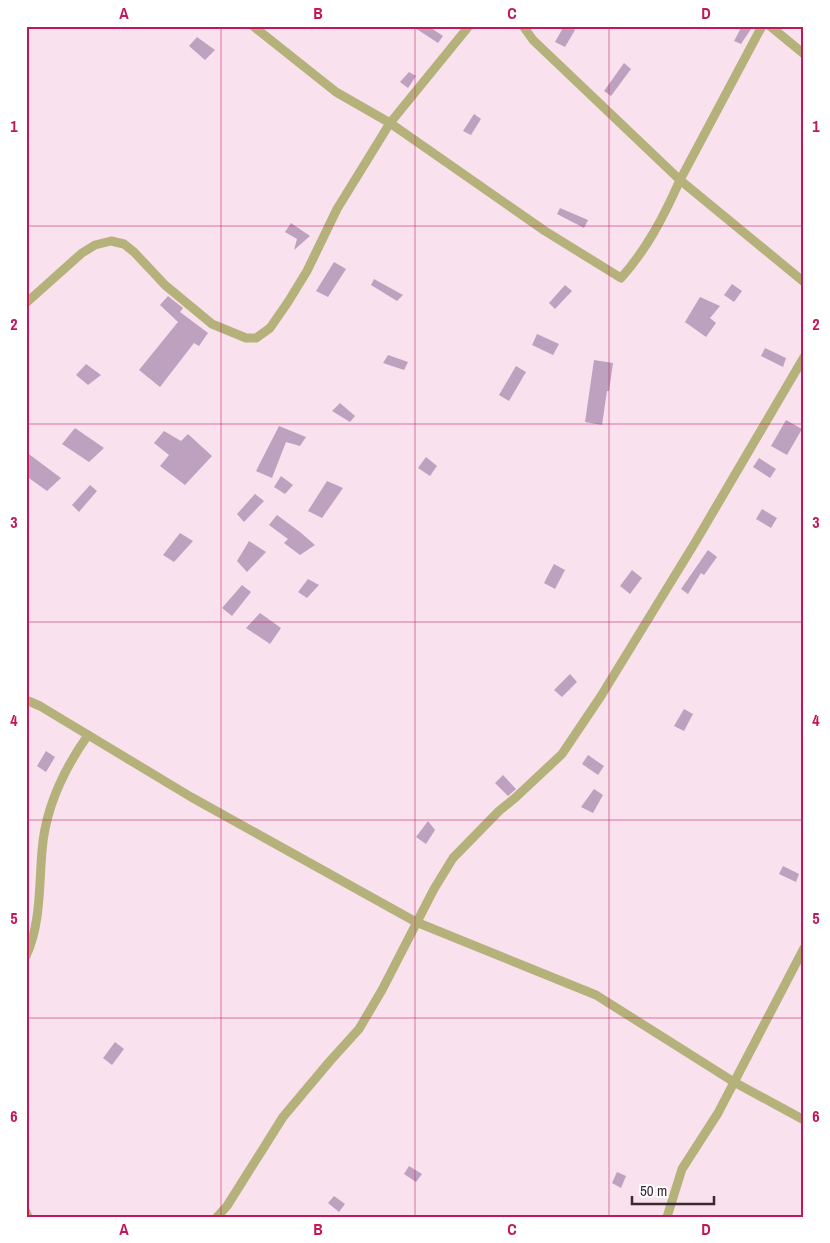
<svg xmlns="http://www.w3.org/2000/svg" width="830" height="1243" font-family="'Archivo Narrow',sans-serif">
	<rect width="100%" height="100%" fill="#fae1ee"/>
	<g fill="#bea1bf">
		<path d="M412 26H428L443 36 438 43Z"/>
		<path d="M564 26H568L575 30 565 47 555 42Z"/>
		<path d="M742 26H753L741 44 734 41Z"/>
		<path d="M197 37 215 50 205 60 189 46Z"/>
		<path d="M624 63 631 69 611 96 604 91Z"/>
		<path d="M409 72 416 76 408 88 400 82Z"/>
		<path d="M474 114 481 119 471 135 463 131Z"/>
		<path d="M560 208 588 220 584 228 557 214Z"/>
		<path d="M291 223 310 236 294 250 297 239 285 232Z"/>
		<path d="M334 262 346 269 328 297 316 291Z"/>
		<path d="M374 279 403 295 397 301 371 285Z"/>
		<path d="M732 284 742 291 734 302 724 295Z"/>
		<path d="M565 285 572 291 555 309 549 303Z"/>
		<path d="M168 296 183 308 180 312 208 333 199 346 194 343 160 387 139 370 178 322 160 305Z"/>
		<path d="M700 297 720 306 710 318 716 323 706 337 685 322Z"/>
		<path d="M537 334 559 344 553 355 532 345Z"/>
		<path d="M765 348 786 358 783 367 761 356Z"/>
		<path d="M388 355 408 362 404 370 383 363Z"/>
		<path d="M594 360 613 363 609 391H607L602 425 585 422Z"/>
		<path d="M86 364 101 375 88 385 76 375Z"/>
		<path d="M516 366 526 372 509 401 499 395Z"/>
		<path d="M340 403 355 416 350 422 332 411Z"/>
		<path d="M786 420 802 429 787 455 771 446Z"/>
		<path d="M279 426 306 437 300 446 286 442 272 478 256 471Z"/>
		<path d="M75 428 104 448 89 462 62 444Z"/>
		<path d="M164 431 181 441 188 434 212 456 185 485 160 466 169 455 154 443Z"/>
		<path d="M26 452 61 478 47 491 26 476Z"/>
		<path d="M426 457 437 466 430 476 418 468Z"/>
		<path d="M759 458 776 469 770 478 753 467Z"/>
		<path d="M281 476 293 485 285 494 274 487Z"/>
		<path d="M327 481 343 488 322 518 308 511Z"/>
		<path d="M90 485 97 491 79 512 72 505Z"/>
		<path d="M255 494 264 501 244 522 237 514Z"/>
		<path d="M762 509 777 518 771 528 756 519Z"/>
		<path d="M277 515 300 532 315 545 300 555 284 543 288 539 269 525Z"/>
		<path d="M180 533 193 541 174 562 163 555Z"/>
		<path d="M249 541 266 552 247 572 237 561Z"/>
		<path d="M708 550 717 557 704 575 701 573 688 594 681 589Z"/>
		<path d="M554 564 565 570 555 589 544 583Z"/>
		<path d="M632 570 642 578 630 594 620 586Z"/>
		<path d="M308 579 319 585 307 598 298 592Z"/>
		<path d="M242 585 251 592 232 616 222 608Z"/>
		<path d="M260 613 281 628 270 644 246 628Z"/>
		<path d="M570 674 577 682 562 697 554 690Z"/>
		<path d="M684 709 693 714 684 731 674 726Z"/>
		<path d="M46 751 55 757 46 772 37 766Z"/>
		<path d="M588 755 604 766 598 775 582 764Z"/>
		<path d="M503 775 516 789 508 796 495 783Z"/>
		<path d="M594 789 603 795 593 813 581 807Z"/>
		<path d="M428 821 435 830 426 844 416 837Z"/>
		<path d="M783 866 799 874 796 882 779 874Z"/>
		<path d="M115 1042 124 1049 112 1065 103 1058Z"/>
		<path d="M409 1166 422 1174 416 1182 404 1174Z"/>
		<path d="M617 1172 626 1176 621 1188 612 1183Z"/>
		<path d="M334 1196 345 1204 339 1212 328 1203Z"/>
	</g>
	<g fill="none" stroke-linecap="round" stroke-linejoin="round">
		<g stroke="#b5b17b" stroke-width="9">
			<path d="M469 26 390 123 545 231 621 278C647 249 664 216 680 180L804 282"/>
			<path d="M523 26 533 40 680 180 762 26"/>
			<path d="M770 26 804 54"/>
			<path d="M26 303 82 253 95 245 111 241 124 244 134 252 165 285 212 324 246 338H256L270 328 288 302 307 271 337 209 390 123 336 92 253 26"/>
			<path d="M26 700 40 706 191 797 416 922 596 995 734 1082 804 1120"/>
			<path d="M26 956C41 924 39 885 42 851 45 809 64 769 88 735"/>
			<path d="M26 1212 28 1217"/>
			<path d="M217 1217 227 1206 283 1117 330 1061 359 1029 382 990 434 889 453 858 499 811 515 798 562 754 601 696 696 541 804 357"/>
			<path d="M667 1217 682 1169 718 1113 804 948"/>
		</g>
	</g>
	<path fill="none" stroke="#c2185b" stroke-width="1" stroke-opacity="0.55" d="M221 26V1217M415 26V1217M609 26V1217M26 226H804M26 424H804M26 622H804M26 820H804M26 1018H804"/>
	<rect width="830" height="1243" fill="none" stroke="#ffffff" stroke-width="55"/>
	<path d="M632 1196v8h82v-8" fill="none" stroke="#392a32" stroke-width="2.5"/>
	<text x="640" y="1196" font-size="15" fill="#392a32" stroke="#ffffff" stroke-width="4" paint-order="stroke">50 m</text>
	<rect x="28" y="28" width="774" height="1188" fill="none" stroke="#c2185b" stroke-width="2"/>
	<g font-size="16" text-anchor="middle" font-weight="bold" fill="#c2185b">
		<text x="124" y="19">A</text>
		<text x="318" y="19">B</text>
		<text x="512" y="19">C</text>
		<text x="706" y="19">D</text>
		<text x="14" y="132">1</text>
		<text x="816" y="132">1</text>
		<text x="14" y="330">2</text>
		<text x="816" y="330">2</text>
		<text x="14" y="528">3</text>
		<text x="816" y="528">3</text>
		<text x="14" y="726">4</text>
		<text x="816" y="726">4</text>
		<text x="14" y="924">5</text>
		<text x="816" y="924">5</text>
		<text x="14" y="1122">6</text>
		<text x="816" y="1122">6</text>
		<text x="124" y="1235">A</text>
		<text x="318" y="1235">B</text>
		<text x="512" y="1235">C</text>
		<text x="706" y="1235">D</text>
	</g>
</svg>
